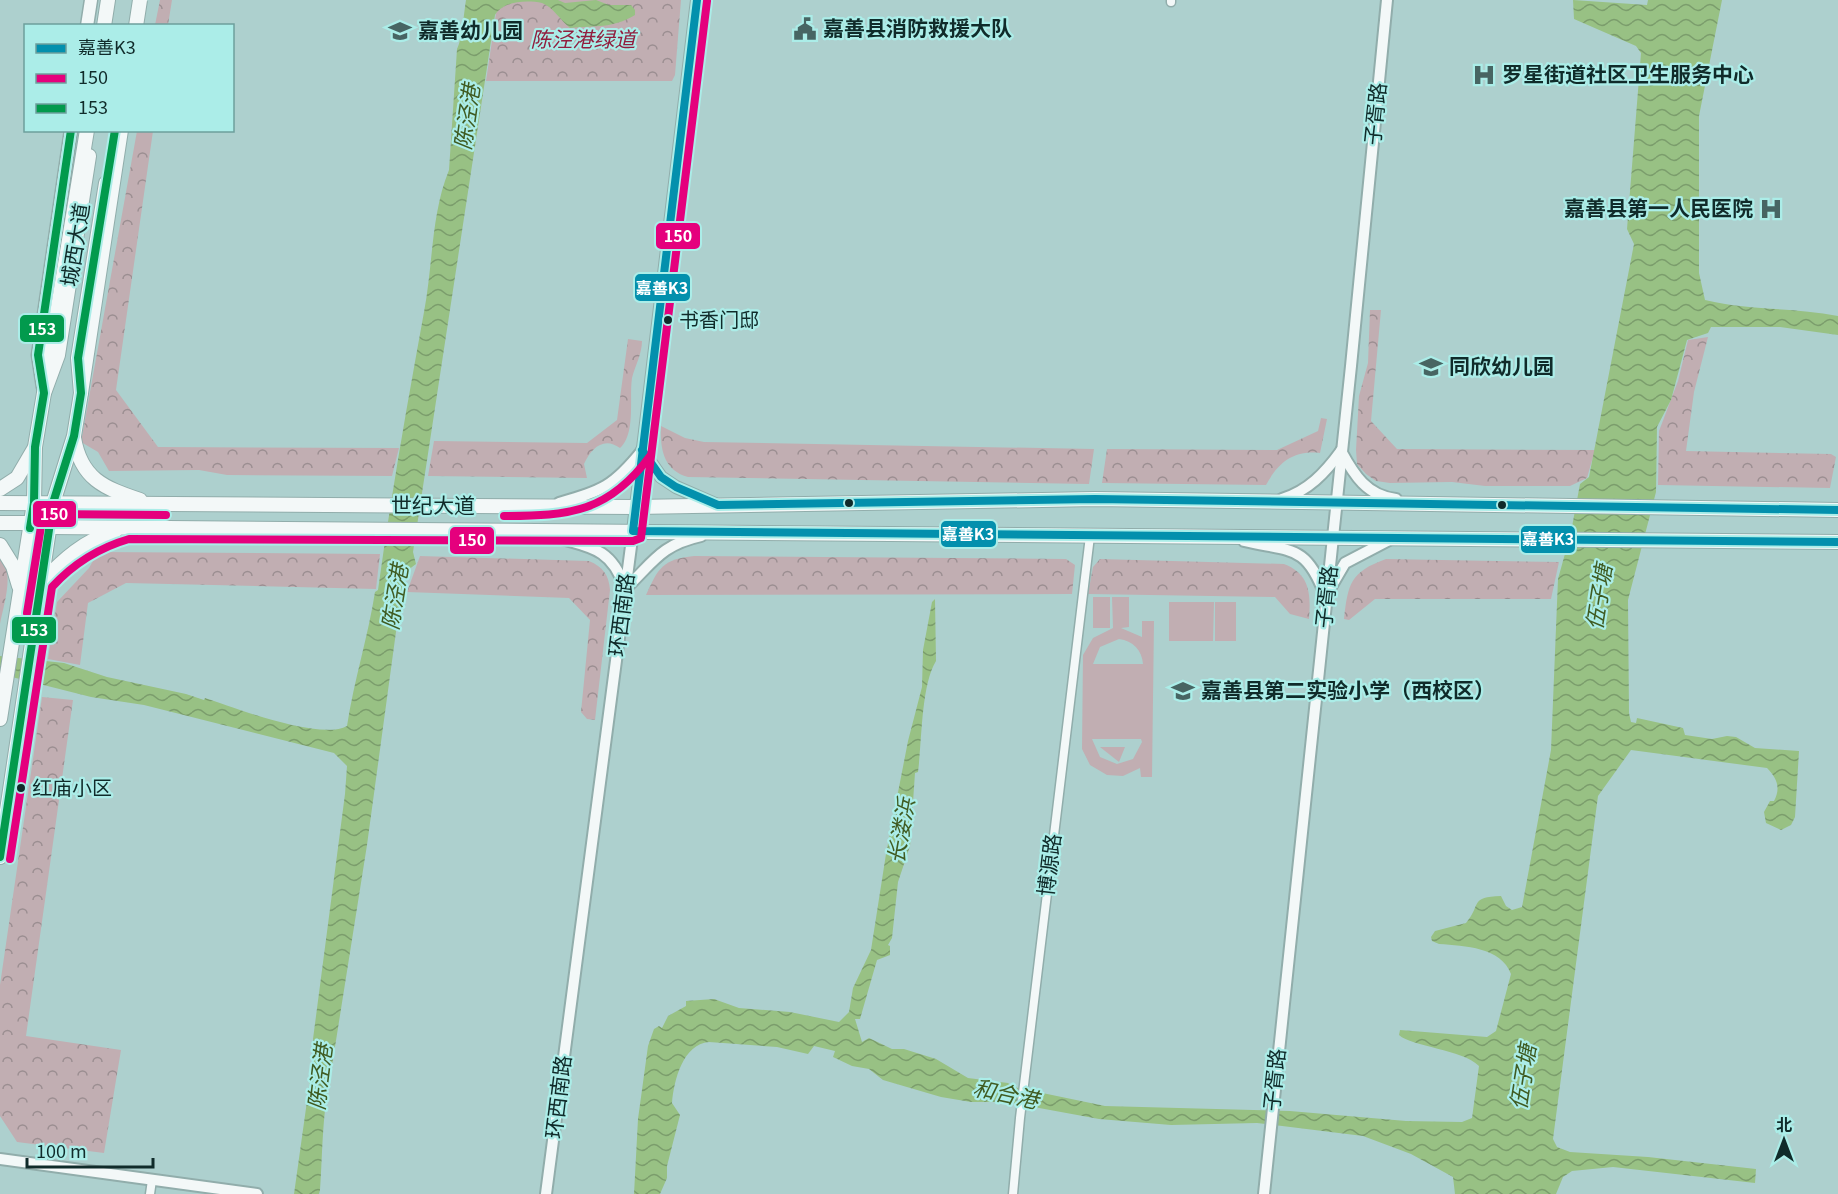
<svg xmlns="http://www.w3.org/2000/svg" width="1838" height="1194" font-family="Georgia,'Noto Sans SC',serif">
	<defs>
		<pattern id="forest-crowns" width="20" height="18" patternUnits="userSpaceOnUse" patternTransform="scale(1.5)"><rect width="20" height="18" fill="#c1aeb2"/><path d="M2 6a3 3 0 1 1 6 0M12 15a3 3 0 1 1 6 0" fill="none" stroke="#9b8e91"/></pattern>
		<pattern id="water-waves" width="16" height="10" patternUnits="userSpaceOnUse" patternTransform="scale(1.5)"><rect width="16" height="10" fill="#98c184"/><path d="M0 5q4-4 8 0t8 0" fill="none" stroke="#7b9d6c"/></pattern>
	</defs>
	<rect width="100%" height="100%" fill="#add0ce"/>
	<g fill="#c1aeb2" fill-rule="evenodd">
		<rect x="1093" y="597" width="17" height="31"/>
		<path d="M1112 597H1129V627L1121 628 1142 637V621H1154L1152 777H1141L1140 768 1123 776 1107 775 1090 765 1082 749 1083 655 1093 638 1113 628ZM1119 639C1133 641 1142 650 1143 664H1093L1100 647ZM1092 739H1141L1142 742 1133 759 1117 764 1100 757Z"/>
		<path d="M1169 602H1214L1213 641H1169Z"/>
		<rect x="1215" y="602" width="21" height="39"/>
		<path d="M1100 747H1125L1119 762Z"/>
	</g>
	<g fill="url(#forest-crowns)">
		<path d="M160 0H172L168 25H155Z"/>
		<path d="M498 0H681L675 75 672 81H486Z"/>
		<path d="M137 131H153L116 390 158 447 399 448 392 476 227 475 199 470 109 471 98 452 81 442Z"/>
		<path d="M1370 310H1381L1371 421 1397 449 1595 450 1587 478 1570 486H1485L1452 482 1390 483 1376 481 1366 474 1357 464 1356 450 1359 396 1368 363Z"/>
		<path d="M1708 337 1694 392 1686 451 1831 454 1836 457 1830 488 1658 485 1659 431 1678 381 1688 340Z"/>
		<path d="M628 339 642 341C642 354 635 366 632 378 629 399 636 433 620 448 604 436 591 448 584 464L587 478 428 476 434 441 587 443 617 420Z"/>
		<path d="M1321 418 1327 419 1320 453C1293 450 1278 463 1266 485L1102 483 1107 449 1277 450 1318 431Z"/>
		<path d="M661 426 685 438 704 442 1094 449 1089 484 688 477C663 470 660 448 661 426Z"/>
		<path d="M98 552 380 554 376 589 126 583 88 603 80 665 48 659 57 602 89 568Z"/>
		<path d="M0 556C15 573 4 603 0 624Z"/>
		<path d="M420 556 589 561C603 567 609 575 610 590L595 720 587 719 581 712 590 620 569 598 407 592Z"/>
		<path d="M694 556 1066 559 1075 565 1072 594 646 595C658 568 663 559 694 556Z"/>
		<path d="M1100 559 1284 564C1310 574 1311 594 1309 619L1290 614 1275 597 1088 594 1093 567Z"/>
		<path d="M1386 559 1559 562 1551 599H1375L1349 620 1344 619C1348 584 1350 572 1386 559Z"/>
		<path d="M42 697 73 700 26 1036 121 1050 104 1153 17 1142 0 1116V985Z"/>
	</g>
	<g fill="url(#water-waves)">
		<path d="M466 0H558L565 3 596 0 609 5H631L635 10V15C611 29 597 25 570 28 561 21 553 7 542 3 526 0 503 1 495 15L413 552 416 564 404 573 367 845 325 1110C322 1138 322 1162 320 1190L319 1194H294L314 1051 313 1039 345 794 347 766 334 753 144 705 91 697 0 674V656L64 663 107 677 186 694 204 700 205 698C235 708 321 741 347 726 354 680 368 637 375 592L378 590C391 496 407 405 424 312 433 265 431 214 449 170L457 49C462 40 464 12 466 0Z"/>
		<path d="M1573 0 1647 5 1648 0H1722L1699 116V273L1705 300C1749 311 1794 307 1838 316V335L1780 327H1711L1708 333 1687 340 1671 400 1657 427 1656 492 1628 600 1629 713 1631 722 1636 723 1637 718 1683 728 1685 735 1712 739 1727 736 1736 737 1755 748 1799 751 1795 817 1791 825 1781 830 1766 823 1764 812 1770 801H1774C1781 788 1777 778 1767 768L1631 750 1598 796 1553 1139 1557 1147 1570 1152 1648 1157 1756 1169 1755 1183 1613 1167 1572 1171 1563 1177 1556 1194H1455L1453 1177 1411 1154 1363 1136 1257 1123 1171 1125 1099 1119 1006 1102H971L941 1097 883 1080 869 1069 852 1066 833 1057 835 1051 814 1046 808 1054 777 1047 709 1042C683 1044 674 1080 672 1103L680 1115 667 1166V1178L660 1194H634L638 1119 648 1046 654 1029 659 1026 662 1028 668 1016 686 1006V1001L714 999 739 1008 790 1012 839 1022 849 1012 853 988 871 950 886 854 908 741 922 687 923 650 932 602 935 599 936 661C921 685 922 742 918 772L915 773 910 846 898 882 892 938 888 945 890 946V955L877 960 860 1019H855L862 1042 869 1038 892 1049H904L936 1059 968 1078 1008 1083 1013 1087 1105 1106 1290 1111 1406 1121 1462 1122 1472 1118 1479 1066C1462 1049 1412 1047 1399 1035L1400 1030 1487 1037 1496 1031 1511 974C1501 947 1465 946 1439 944L1432 941 1431 937 1435 931 1466 923C1482 904 1469 897 1501 896L1506 906 1512 910 1522 907 1551 750 1558 579 1571 532 1580 484 1589 477 1634 244 1627 229 1641 53 1636 46 1574 19Z"/>
	</g>
	<g fill="none" stroke-linecap="round" stroke-linejoin="round">
		<g stroke="#91adab" stroke-width="11">
			<g id="minor">
				<path d="M1171 2V0"/>
				<path d="M150 1194 152 1180"/>
				<path d="M1013 1194 1020 1118 1090 536"/>
			</g>
		</g>
		<g stroke="#91adab" stroke-width="14">
			<g id="tertiary">
				<path d="M642 450 661 477 676 487 715 504"/>
				<path d="M1341 451C1354 475 1367 496 1396 499"/>
				<path d="M1282 499C1308 491 1325 473 1341 451"/>
				<path d="M559 503C603 490 613 487 642 451"/>
				<path d="M546 534C582 547 610 543 624 586"/>
				<path d="M1244 541C1291 552 1306 544 1325 595"/>
				<path d="M1331 587 1345 563 1389 540"/>
				<path d="M625 589C653 563 660 545 701 536"/>
				<path d="M0 1159 257 1194"/>
				<path d="M546 1194 633 531 697 0"/>
				<path d="M1264 1194 1351 366 1387 0"/>
			</g>
		</g>
		<g stroke="#91adab" stroke-width="15">
			<g id="secondary">
				<path d="M87 26 91 0"/>
				<path d="M43 387 38 355 71 130"/>
			</g>
		</g>
		<g stroke="#91adab" stroke-width="16">
			<g id="primary">
				<path d="M74 438C81 479 104 488 140 500"/>
				<path d="M0 489 17 478 34 449"/>
				<path d="M0 503 636 507 1095 499 1838 510"/>
				<path d="M0 523H30L50 527 1838 542"/>
				<path d="M0 545 13 566 19 586"/>
				<path d="M42 582C64 559 84 541 115 531"/>
				<path d="M0 719 34 503 35 447 44 393 58 355 89 156"/>
				<path d="M0 857 53 503 74 436 81 393 78 358 106 183"/>
			</g>
		</g>
		<g stroke="#91adab" stroke-width="16">
			<g id="trunk">
				<path d="M104 26 108 0"/>
				<path d="M44 393 87 130"/>
				<path d="M81 393 121 130"/>
			</g>
		</g>
		<use href="#minor" stroke="#f3f8f8" stroke-width="8"/>
		<use href="#tertiary" stroke="#f3f8f8" stroke-width="10"/>
		<use href="#secondary" stroke="#f3f8f8" stroke-width="12"/>
		<use href="#primary" stroke="#f3f8f8" stroke-width="14"/>
		<use href="#trunk" stroke="#f3f8f8" stroke-width="14"/>
		<g stroke="#91adab" stroke-width="16" stroke-linecap="butt">
			<path id="trunk-bridge" d="M136 26 140 0"/>
		</g>
		<use href="#trunk-bridge" stroke="#f3f8f8" stroke-width="14"/>
		<g stroke="#abede8" stroke-width="12">
			<g id="bus-1">
				<path d="M697 0 633 531 1838 542"/>
				<path d="M642 450 661 477 676 487 718 505 1095 499 1838 510"/>
			</g>
		</g>
		<g stroke="#abede8" stroke-width="12">
			<g id="bus-2">
				<path d="M504 516C570 516 609 512 650 456"/>
				<path d="M27 613 43 514 166 515"/>
				<path d="M10 859 52 587C74 563 98 548 129 539L633 541 641 538 707 1"/>
			</g>
		</g>
		<g stroke="#abede8" stroke-width="12">
			<g id="bus-3">
				<path d="M30 528 34 503 35 447 44 393 38 355 71 130"/>
				<path d="M0 857 53 503 74 436 81 393 78 358 115 130"/>
			</g>
		</g>
		<use href="#bus-1" stroke="#0390ad" stroke-width="8"/>
		<use href="#bus-2" stroke="#e5007d" stroke-width="8"/>
		<use href="#bus-3" stroke="#029a4d" stroke-width="8"/>
	</g>
	<defs>
		<g id="civic-bare" transform="scale(1.8)"><path d="M-.6-6.5H3V-4.5H.6V-3L4-1V1h2V6H-6V1h2V-1L-.6-3ZM-1.2 2.5V6h2.4V2.5Z" fill="#476563" stroke="#abede8" stroke-width="2.5" paint-order="stroke"/></g>
		<g id="school-bare" transform="scale(1.8)"><path d="M0-5L7-2L0 1L-7-2ZM-4 1L0 2.5L4 1V4Q0 6-4 4Z" fill="#476563" stroke="#abede8" stroke-width="2.5" paint-order="stroke"/></g>
		<g id="hospital-bare" transform="scale(1.8)"><path d="M-5-5h3v3.5h4V-5h3V5h-3V1.5h-4V5h-3Z" fill="#476563" stroke="#abede8" stroke-width="2.5" paint-order="stroke"/></g>
	</defs>
	<g fill-rule="evenodd">
		<use href="#civic-bare" x="805" y="29"/>
		<use href="#school-bare" x="400" y="31"/>
		<use href="#hospital-bare" x="1484" y="75"/>
		<use href="#hospital-bare" x="1771" y="209"/>
		<use href="#school-bare" x="1431" y="367"/>
		<use href="#school-bare" x="1183" y="691"/>
	</g>
	<g fill="#102b2a" stroke="#abede8" stroke-width="2">
		<circle cx="668" cy="320" r="5"/>
		<circle cx="849" cy="503" r="5"/>
		<circle cx="1502" cy="505" r="5"/>
		<circle cx="21" cy="788" r="5"/>
	</g>
	<g text-anchor="middle" stroke-width="4.5" stroke-linejoin="round" paint-order="stroke">
		<g font-size="20" fill="#102b2a" stroke="#abede8" text-anchor="start">
			<text x="679" y="327">书香门邸</text>
			<text x="32" y="795">红庙小区</text>
		</g>
		<g font-size="21" font-weight="bold" fill="#102b2a" stroke="#abede8" text-anchor="start">
			<text x="823" y="36">嘉善县消防救援大队</text>
			<text x="418" y="38">嘉善幼儿园</text>
			<text x="1502" y="82">罗星街道社区卫生服务中心</text>
			<text x="1753" y="216" text-anchor="end">嘉善县第一人民医院</text>
			<text x="1449" y="374">同欣幼儿园</text>
			<text x="1201" y="698">嘉善县第二实验小学（西校区）</text>
		</g>
		<g font-size="21" font-style="italic" fill="#921e3e" stroke="#abede8">
			<text x="583" y="47">陈泾港绿道</text>
		</g>
		<g font-size="21" fill="#102b2a" stroke="#abede8">
			<text transform="translate(1376 114) rotate(-84)" y="7">子胥路</text>
			<text transform="translate(76 245) rotate(-81)" y="7">城西大道</text>
			<text x="433" y="513">世纪大道</text>
			<text transform="translate(1327 597) rotate(-84)" y="7">子胥路</text>
			<text transform="translate(622 615) rotate(-83)" y="7">环西南路</text>
			<text transform="translate(1050 865) rotate(-83)" y="7">博源路</text>
			<text transform="translate(1275 1080) rotate(-84)" y="7">子胥路</text>
			<text transform="translate(559 1097) rotate(-83)" y="7">环西南路</text>
		</g>
		<g font-size="22" font-style="italic" fill="#3f5b21" stroke="#abede8">
			<text transform="translate(467 117) rotate(-82)" y="8">陈泾港</text>
			<text transform="translate(395 597) rotate(-81)" y="8">陈泾港</text>
			<text transform="translate(1599 597) rotate(-81)" y="8">伍子塘</text>
			<text transform="translate(901 831) rotate(-80)" y="8">长溇浜</text>
			<text transform="translate(320 1077) rotate(-83)" y="8">陈泾港</text>
			<text transform="translate(1523 1077) rotate(-81)" y="8">伍子塘</text>
			<text transform="translate(1006 1094) rotate(12)" y="8">和合港</text>
		</g>
	</g>
	<g stroke="#abede8" stroke-width="2">
		<rect x="655" y="222" width="46" height="28" rx="6" fill="#e5007d"/>
		<rect x="634" y="273" width="57" height="29" rx="6" fill="#0390ad"/>
		<rect x="19" y="314" width="46" height="29" rx="6" fill="#029a4d"/>
		<rect x="32" y="500" width="45" height="28" rx="6" fill="#e5007d"/>
		<rect x="940" y="520" width="57" height="28" rx="6" fill="#0390ad"/>
		<rect x="1520" y="525" width="56" height="29" rx="6" fill="#0390ad"/>
		<rect x="449" y="526" width="46" height="29" rx="6" fill="#e5007d"/>
		<rect x="11" y="616" width="46" height="28" rx="6" fill="#029a4d"/>
	</g>
	<g font-size="16" text-anchor="middle" font-weight="bold" fill="#fff">
		<text x="678" y="242">150</text>
		<text x="662" y="294">嘉善K3</text>
		<text x="42" y="335">153</text>
		<text x="54" y="520">150</text>
		<text x="968" y="540">嘉善K3</text>
		<text x="1548" y="545">嘉善K3</text>
		<text x="472" y="546">150</text>
		<text x="34" y="636">153</text>
	</g>
	<rect x="24" y="24" width="210" height="108" fill="#abede8" stroke="#6d9f9c" stroke-width="1.5"/>
	<rect x="36" y="44" width="30" height="9" fill="#0390ad" stroke="#6d9f9c" stroke-width="1.5"/>
	<text x="78" y="54" font-size="18" fill="#102b2a">嘉善K3</text>
	<rect x="36" y="74" width="30" height="9" fill="#e5007d" stroke="#6d9f9c" stroke-width="1.5"/>
	<text x="78" y="84" font-size="18" fill="#102b2a">150</text>
	<rect x="36" y="104" width="30" height="9" fill="#029a4d" stroke="#6d9f9c" stroke-width="1.5"/>
	<text x="78" y="114" font-size="18" fill="#102b2a">153</text>
	<g transform="translate(1784 1140)" stroke="#abede8" stroke-width="4.5" paint-order="stroke">
	<path d="M0-4.5L10 22L0 15L-10 22Z" fill="#102b2a"/>
	<text y="-9" font-size="16" font-weight="bold" text-anchor="middle" fill="#102b2a">北</text>
	</g>
	<path d="M27 1158v9h126v-9" fill="none" stroke="#102b2a" stroke-width="3"/>
	<text x="36" y="1158" font-size="18" fill="#102b2a" stroke="#abede8" stroke-width="4.5" paint-order="stroke">100 m</text>
</svg>
